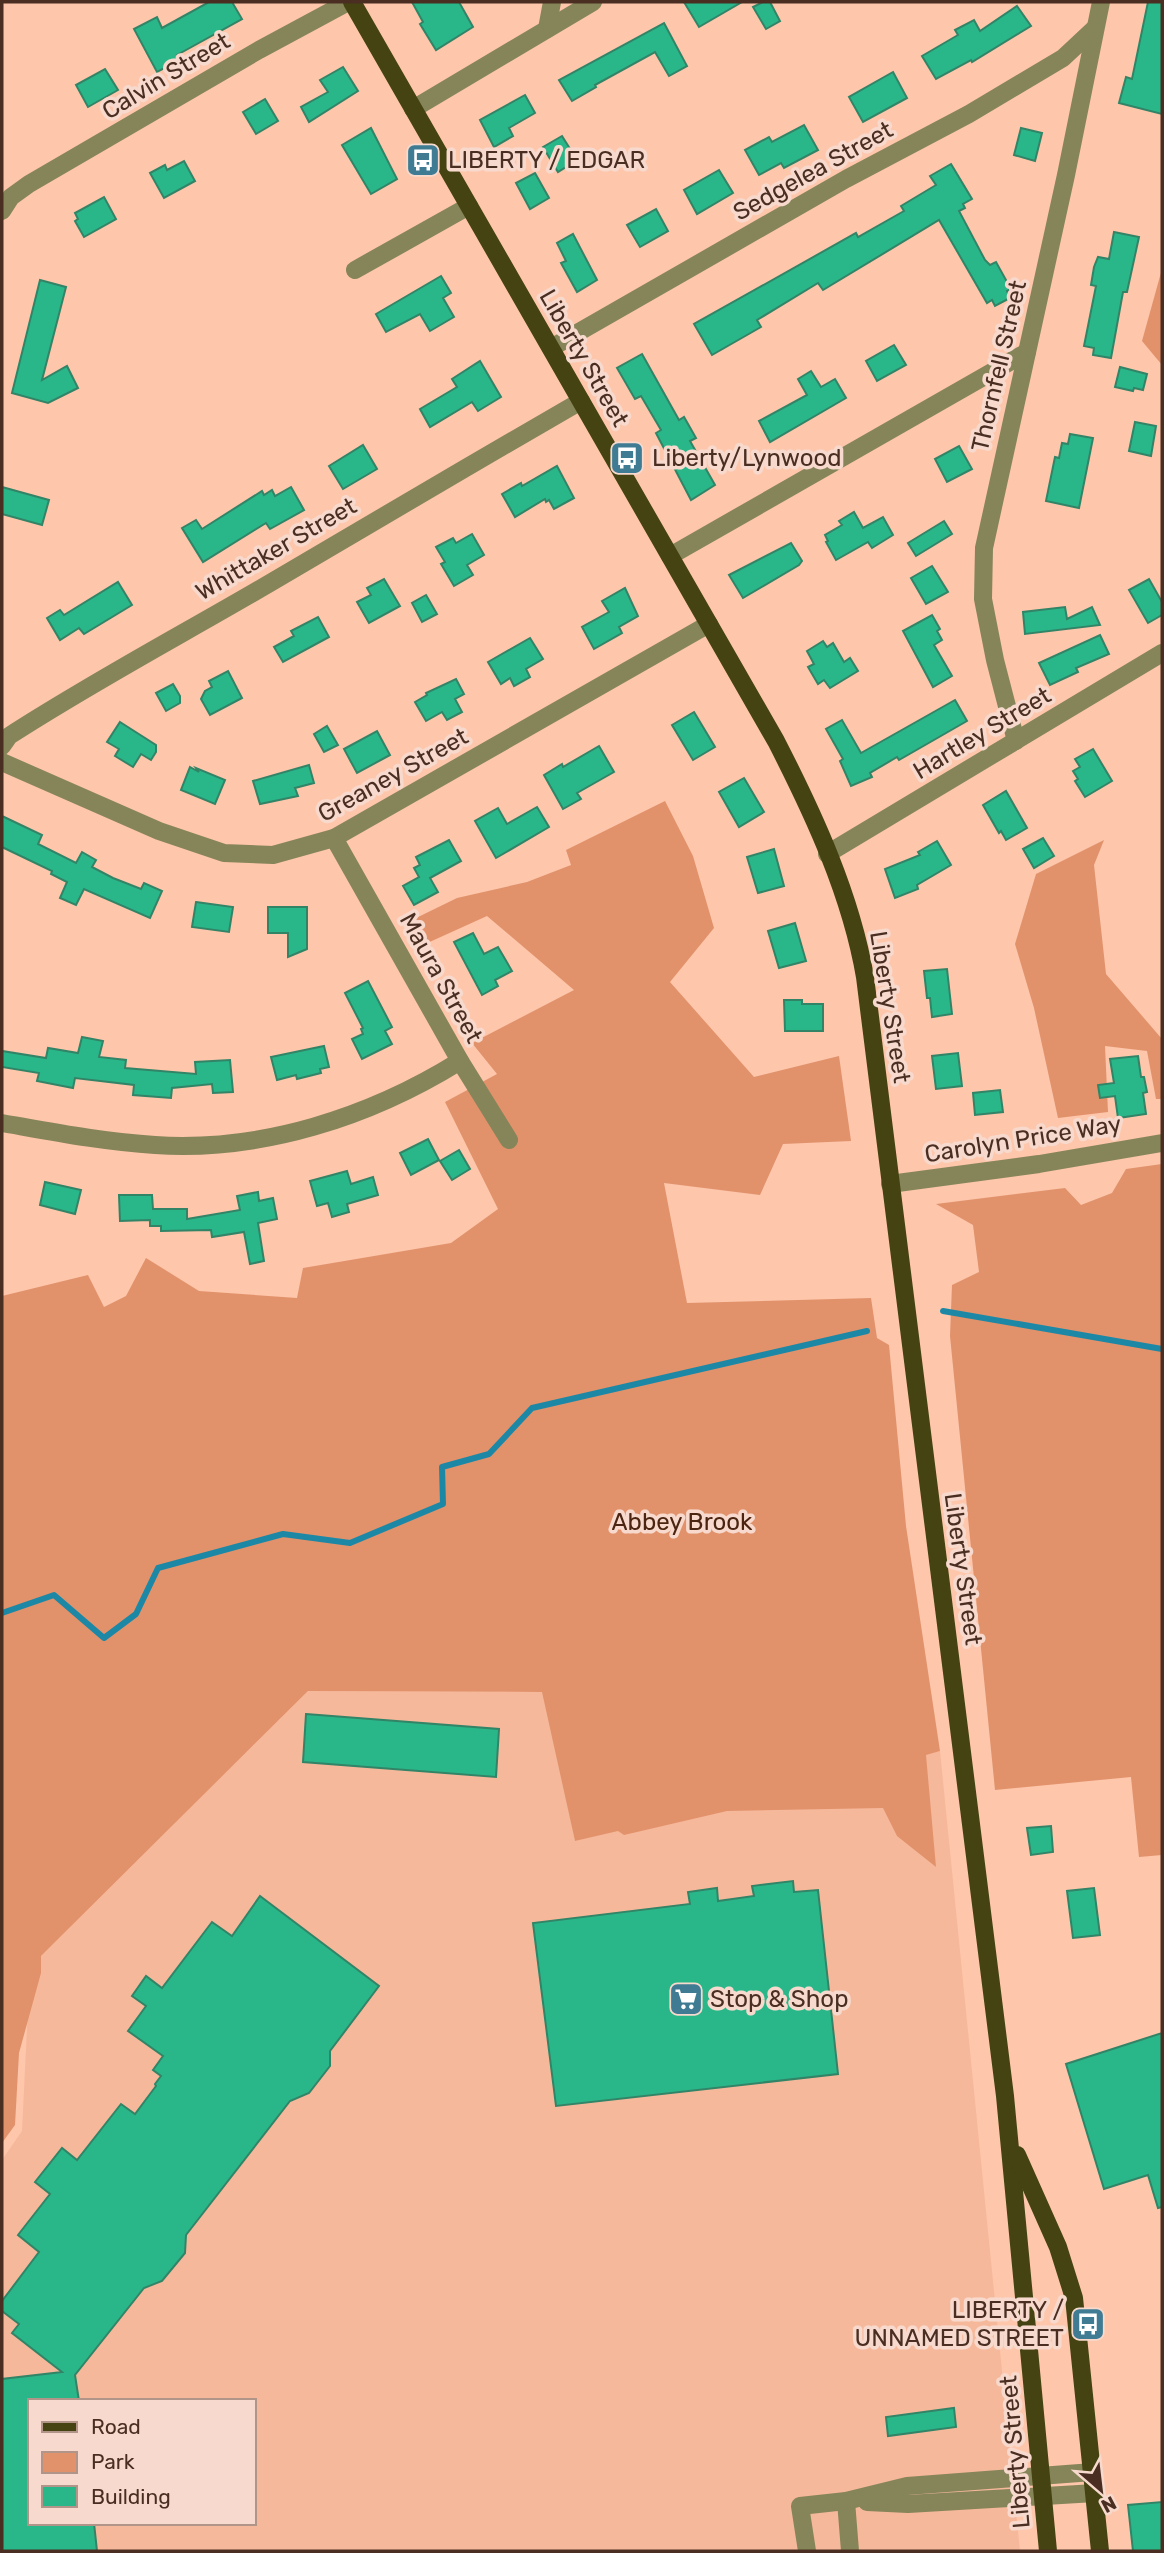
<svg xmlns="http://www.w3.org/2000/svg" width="1164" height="2553" font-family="Rubik,sans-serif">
	<rect width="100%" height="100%" fill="#fec6ab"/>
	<path fill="#f6b89b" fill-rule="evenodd" d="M308 1691 544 1692 575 1841 940 1751 1020 2551H2V2160L22 2131 30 1967ZM30 2401H254V2523H30Z"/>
	<g fill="#e1926b">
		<path d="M1162 269V365L1142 341Z"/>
		<path d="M665 801 693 856 714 928 670 982 754 1077 839 1056 851 1141 783 1144 760 1195 664 1183 687 1303 871 1298 877 1338 889 1345 906 1526 940 1751 926 1755 936 1867 897 1836 883 1808 727 1811 624 1835 618 1831 575 1841 542 1692 308 1691 41 1956V1973L19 2053 15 2125 2 2143V1296L88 1275 104 1307 126 1296 146 1258 199 1291 297 1298 303 1268 451 1243 498 1209 445 1102 497 1074 472 1043 574 990 487 916 423 945 412 920 457 898 527 882 571 865 566 850Z"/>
		<path d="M1104 840 1094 865 1106 974 1162 1039V1099H1156L1147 1051 1105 1046 1108 1112 1058 1118 1034 1008 1015 944 1036 874Z"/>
		<path d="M1162 1164V1855L1139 1857 1131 1777 995 1790 950 1336 952 1285 979 1272 973 1225 936 1204 1065 1188 1081 1205 1112 1193 1126 1169Z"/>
	</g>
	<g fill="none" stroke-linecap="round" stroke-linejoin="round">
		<g stroke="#1d88a5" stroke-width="6">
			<path d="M943 1311 1162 1349"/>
			<path d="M2 1613 54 1595 104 1638 136 1614 158 1568 283 1534 350 1543 443 1504 442 1467 489 1454 532 1408 867 1331"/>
		</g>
	</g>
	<g fill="#29b78a" stroke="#328467" stroke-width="2">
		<path d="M209 2H232L242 19 177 55 180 60 157 72 134 29 157 17 162 28Z"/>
		<path d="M412 2H459L473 27 436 50 420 24 423 22Z"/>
		<path d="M684 2H742L699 27Z"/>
		<path d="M763 2H770L780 21 766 29 753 7Z"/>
		<path d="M1148 2H1162V114L1119 103 1126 77 1132 79Z"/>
		<path d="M1017 6 1031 26 972 62 971 60 936 79 922 56 958 35 955 30 974 20 980 31Z"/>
		<path d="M664 23 687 66 669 76 655 52 595 85 596 87 572 101 559 80Z"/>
		<path d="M343 67 358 91 309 122 301 107 328 92 320 80Z"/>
		<path d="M105 69 118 90 88 107 76 85Z"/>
		<path d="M893 72 907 98 863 122 849 97Z"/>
		<path d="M525 95 535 113 509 128 513 136 494 147 480 120Z"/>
		<path d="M265 99 278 121 256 134 243 112Z"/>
		<path d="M804 125 818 150 784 168 781 163 759 175 745 150 769 137 772 142Z"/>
		<path d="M371 128 397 179 371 194 342 145Z"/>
		<path d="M1021 128 1042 133 1035 161 1014 155Z"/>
		<path d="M562 136 577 160 558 172 543 147Z"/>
		<path d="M184 161 195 181 164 198 150 173 165 165 167 170Z"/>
		<path d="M951 164 972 199 963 204 965 208 959 211 985 260 990 265 996 262 1011 289 1007 291 1010 298 995 306 992 300 987 303 939 220 823 290 818 283 757 320 761 327 712 355 694 324 856 233 858 237 904 211 901 206 936 185 930 176Z"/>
		<path d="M719 170 733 193 697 214 684 190Z"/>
		<path d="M535 173 549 198 530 209 516 183Z"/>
		<path d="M104 197 116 219 84 237 75 221 78 219 75 213Z"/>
		<path d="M656 209 668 231 640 247 627 225Z"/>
		<path d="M1114 232 1139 237 1127 292H1123L1111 358 1093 355 1094 348 1084 346 1096 286 1091 285 1094 267 1098 257 1109 259Z"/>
		<path d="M573 234 597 280 577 292 561 263 566 261 557 243Z"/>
		<path d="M441 276 451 293 443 298 454 317 430 331 420 314 386 332 376 314Z"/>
		<path d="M40 280 66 287 42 380 67 366 78 388 48 403 12 393Z"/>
		<path d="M894 345 906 365 877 381 866 361Z"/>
		<path d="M642 354 679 420 684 417 696 438 690 441 715 485 691 500 656 433 661 430 641 396 635 399 617 368Z"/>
		<path d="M480 361 501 397 478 411 472 402 430 427 420 409 457 387 452 379Z"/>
		<path d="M1120 367 1147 374 1143 390 1134 388 1133 391 1115 387Z"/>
		<path d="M811 371 821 387 835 379 846 398 770 442 759 421 807 395 798 379Z"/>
		<path d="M1135 422 1156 426 1151 456 1129 451Z"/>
		<path d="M1070 434 1093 438 1079 508 1046 501 1055 457 1059 458 1062 443 1068 444Z"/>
		<path d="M363 445 377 469 343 489 329 466Z"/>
		<path d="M959 446 972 469 947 482 935 459Z"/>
		<path d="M557 466 574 498 554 509 549 500 546 502 545 499 515 517 502 494 521 483 522 486Z"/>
		<path d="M2 487 49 500 42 525 2 514Z"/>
		<path d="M291 487 304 510 270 529 266 523 203 562 182 528 196 520 202 529 262 491 264 495 272 490 275 496Z"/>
		<path d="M854 512 863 528 883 517 893 535 872 548 868 542 836 560 826 542 828 541 825 535 842 525 839 521Z"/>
		<path d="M944 521 952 534 916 556 908 543Z"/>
		<path d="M472 534 484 555 467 565 473 575 454 586 441 564 445 562 436 547 453 538 456 543Z"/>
		<path d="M791 543 802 561 799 565 743 598 729 575Z"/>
		<path d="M932 566 948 592 926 604 911 578Z"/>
		<path d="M384 579 400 606 369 623 357 602 371 595 367 588Z"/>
		<path d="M1149 579 1162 602V615L1148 623 1129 590Z"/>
		<path d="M118 582 132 605 84 634 79 628 60 640 47 618 60 610 64 615Z"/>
		<path d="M625 588 638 616 619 627 622 633 594 649 582 627 609 612 602 601Z"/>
		<path d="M426 595 437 614 422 622 412 603Z"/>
		<path d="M1065 607 1067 619 1092 607 1100 625 1025 634 1023 612Z"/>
		<path d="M932 615 940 629 937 631 942 640 934 645 952 676 933 687 903 631Z"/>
		<path d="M318 617 329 637 283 662 274 647 294 636 291 631Z"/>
		<path d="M1100 635 1109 654 1076 668 1078 672 1050 685 1039 663Z"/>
		<path d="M530 638 543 659 526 669 530 677 514 686 510 678 501 684 488 662Z"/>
		<path d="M823 641 827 647 833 643 844 662 850 658 858 671 830 688 824 680 818 684 808 667 814 664 807 651Z"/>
		<path d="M228 671 242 698 210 715 201 699 205 691 212 687 209 681Z"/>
		<path d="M456 679 464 694 455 699 462 712 447 720 442 712 426 721 415 702 427 695 426 693Z"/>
		<path d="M173 684 180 696V703L166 711 156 693Z"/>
		<path d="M955 700 967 721 899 760 897 757 870 773 872 777 851 786 840 761 843 759 826 729 842 720 861 753Z"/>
		<path d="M694 712 715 747 693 760 672 725Z"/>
		<path d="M120 722 156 745V752L151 760 141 754 133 767 115 756 119 749 107 742Z"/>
		<path d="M327 726 338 745 324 752 314 734Z"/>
		<path d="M377 731 390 755 357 773 344 749Z"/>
		<path d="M599 746 614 772 577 793 581 799 563 809 544 775 562 764 563 767Z"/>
		<path d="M1093 749 1112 781 1085 797 1075 781 1078 779 1073 771 1080 767 1075 759Z"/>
		<path d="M309 765 314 783 295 788 298 796 260 804 253 781Z"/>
		<path d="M190 767 199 772 196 768 225 780 215 804 181 790Z"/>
		<path d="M744 778 764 812 739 827 719 792Z"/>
		<path d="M1006 791 1027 828 1006 840 1001 831 999 833 983 805Z"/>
		<path d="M537 807 549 827 496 858 475 821 498 808 507 824Z"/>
		<path d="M2 816 42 835 38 844 76 863 82 852 96 860 92 867 113 878 141 889 144 883 162 891 150 918 84 889 76 905 60 898 67 882 51 874 52 871 2 847Z"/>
		<path d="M1043 838 1054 856 1034 868 1023 849Z"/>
		<path d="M449 840 461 861 430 878 438 892 414 905 403 886 419 877 414 868 420 865 416 857Z"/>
		<path d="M937 841 951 865 917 885 918 889 895 898 885 869 920 855 918 852Z"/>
		<path d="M774 849 784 886 758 893 747 857Z"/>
		<path d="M196 902 233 907 229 932 192 927Z"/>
		<path d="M268 907H307V949L288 957V933H268Z"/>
		<path d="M795 923 806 961 779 968 768 931Z"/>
		<path d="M473 933 484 954 498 947 512 971 495 980 498 986 482 995 454 942Z"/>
		<path d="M947 969 952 1014 932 1017 930 998H927L924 971Z"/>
		<path d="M368 981 392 1027 385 1031 392 1044 362 1059 352 1039 363 1034 361 1029 363 1028 345 993Z"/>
		<path d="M784 1000H802V1004H823V1031H785Z"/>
		<path d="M82 1037 103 1041 99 1057 126 1060 125 1068 196 1074 195 1062 230 1060 233 1092 213 1093 212 1084 172 1088 171 1098 133 1095 134 1085 75 1078 73 1088 37 1081 39 1073 2 1067V1051L46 1058 48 1048 78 1053Z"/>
		<path d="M324 1046 329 1067 320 1069 321 1073 297 1079 296 1075 277 1080 271 1057Z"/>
		<path d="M958 1053 962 1086 936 1089 932 1056Z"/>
		<path d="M1138 1056 1141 1077H1144L1147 1092 1143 1093 1146 1114 1118 1118 1115 1096 1100 1098 1098 1085 1114 1083 1110 1059Z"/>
		<path d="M1000 1090 1003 1112 975 1115 973 1093Z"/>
		<path d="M428 1139 439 1160 411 1175 400 1153Z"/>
		<path d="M459 1150 470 1169 452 1180 440 1161Z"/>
		<path d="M347 1171 351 1184 373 1177 378 1195 347 1204 349 1212 332 1217 328 1203 317 1206 310 1181Z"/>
		<path d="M45 1182 81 1190 75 1214 40 1205Z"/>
		<path d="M258 1192 259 1201 273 1198 277 1219 258 1223 264 1261 250 1264 244 1232 212 1237 211 1230 161 1231V1226H150V1220L120 1221 119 1195H152L153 1209H187V1219L240 1210 237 1196Z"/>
		<path d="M306 1714 499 1729 496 1777 303 1762Z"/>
		<path d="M1051 1826 1053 1852 1031 1855 1027 1828Z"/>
		<path d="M793 1881 794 1892 818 1890 838 2074 556 2106 533 1923 690 1904 688 1892 717 1888 718 1901 754 1896 752 1886Z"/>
		<path d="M1094 1888 1100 1935 1073 1938 1067 1891Z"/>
		<path d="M260 1896 379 1986 330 2051V2066L309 2093 290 2101 186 2235 185 2253 162 2281 144 2288 75 2375 79 2401H30V2523H94L97 2551H2V2379L62 2372 12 2333 19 2324 2 2311V2301L39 2252 18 2235 50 2194 35 2182 62 2148 77 2160 121 2104 135 2114 156 2086 155 2084 161 2076 153 2070 163 2056 128 2031 146 2006 132 1996 146 1976 162 1988 212 1922 232 1936Z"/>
		<path d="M1162 2033V2207L1158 2208 1148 2175 1104 2189 1066 2064Z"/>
		<path d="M954 2408 956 2427 888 2436 886 2417Z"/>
		<path d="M1162 2502V2551H1133L1128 2505Z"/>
	</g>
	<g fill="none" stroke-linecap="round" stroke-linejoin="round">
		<g stroke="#86855a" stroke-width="18">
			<path d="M547 29 552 2"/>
			<path d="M413 109 593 2"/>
			<path d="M2 211 11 197 29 184 259 50 348 2"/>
			<path d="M355 270 469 206"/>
			<path d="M551 348 846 179 969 114 1063 58 1094 29"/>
			<path d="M670 556 1027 352"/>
			<path d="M1016 741 995 660 983 599 984 548 1066 175 1101 2"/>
			<path d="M2 746 9 736C94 681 183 634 270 583 373 522 477 461 581 401"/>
			<path d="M2 762 159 831 224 853 273 855 334 838 709 624"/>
			<path d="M334 838 460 1061 509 1140"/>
			<path d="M827 854 1162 653"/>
			<path d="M2 1123C53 1132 104 1142 155 1145 262 1152 370 1117 460 1061"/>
			<path d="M890 1184 1039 1164 1162 1143"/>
			<path d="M846 2501 850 2551"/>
			<path d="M867 2502 908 2504 1095 2493"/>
			<path d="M807 2551 800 2506 846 2501 907 2486 1093 2472"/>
		</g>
		<g stroke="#454312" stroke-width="18">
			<path d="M352 2 776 741C814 815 851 895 865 977L1005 2096 1048 2551"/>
			<path d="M1017 2155 1058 2247 1074 2298 1100 2551"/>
		</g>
	</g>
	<defs>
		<g id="bus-square" transform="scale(1.75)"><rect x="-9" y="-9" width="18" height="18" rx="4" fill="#3f7b92" stroke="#f7dacd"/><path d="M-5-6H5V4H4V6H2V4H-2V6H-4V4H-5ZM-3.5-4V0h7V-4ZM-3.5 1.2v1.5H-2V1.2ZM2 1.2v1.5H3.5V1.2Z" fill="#fff"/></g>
		<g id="supermarket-square" transform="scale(1.75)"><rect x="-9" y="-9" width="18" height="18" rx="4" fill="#3f7b92" stroke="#f7dacd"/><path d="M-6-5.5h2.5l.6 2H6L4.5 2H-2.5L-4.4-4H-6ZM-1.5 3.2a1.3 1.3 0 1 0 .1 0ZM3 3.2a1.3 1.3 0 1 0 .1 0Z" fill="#fff"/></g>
	</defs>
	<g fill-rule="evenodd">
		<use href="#bus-square" x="423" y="160"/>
		<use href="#bus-square" x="627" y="458"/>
		<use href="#supermarket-square" x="686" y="1999"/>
		<use href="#bus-square" x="1088" y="2324"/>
	</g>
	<g text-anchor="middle" stroke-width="7" stroke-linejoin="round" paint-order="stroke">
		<g font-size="24" fill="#492e21" stroke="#f7dacd">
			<text transform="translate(166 76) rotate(-31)" y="8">Calvin Street</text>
			<text transform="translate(813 171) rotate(-29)" y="8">Sedgelea Street</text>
			<text transform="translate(584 358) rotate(60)" y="8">Liberty Street</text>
			<text transform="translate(999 366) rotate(-77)" y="8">Thornfell Street</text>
			<text transform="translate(276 549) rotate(-30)" y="8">Whittaker Street</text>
			<text transform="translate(982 733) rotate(-31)" y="8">Hartley Street</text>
			<text transform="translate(393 775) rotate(-29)" y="8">Greaney Street</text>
			<text transform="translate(441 978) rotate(61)" y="8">Maura Street</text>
			<text transform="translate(890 1007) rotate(81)" y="8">Liberty Street</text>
			<text transform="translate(1023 1139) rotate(-9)" y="8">Carolyn Price Way</text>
			<text transform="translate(963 1569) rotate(82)" y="8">Liberty Street</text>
			<text transform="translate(1015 2452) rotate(-95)" y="8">Liberty Street</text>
		</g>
		<g font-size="24" fill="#492e21" stroke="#f7dacd" text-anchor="start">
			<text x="448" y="168">LIBERTY / EDGAR</text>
			<text x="652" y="466">Liberty/Lynwood</text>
			<text x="710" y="2007">Stop &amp; Shop</text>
			<text x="1064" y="2318" text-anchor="end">LIBERTY /<tspan x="1064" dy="28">UNNAMED STREET</tspan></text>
		</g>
		<g font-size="24" fill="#4b2511" stroke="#f7dacd">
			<text x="682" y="1530">Abbey Brook</text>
		</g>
	</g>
	<rect width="1164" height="2553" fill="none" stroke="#492e21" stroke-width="7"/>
	<rect x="28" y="2399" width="228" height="126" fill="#f7dacd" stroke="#b19588" stroke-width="2"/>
	<rect x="42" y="2422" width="35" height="10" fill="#454312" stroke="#b19588" stroke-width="2"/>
	<text x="91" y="2434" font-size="21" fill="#492e21">Road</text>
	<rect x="42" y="2452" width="35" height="21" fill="#e1926b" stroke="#b19588" stroke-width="2"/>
	<text x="91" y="2469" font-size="21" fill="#492e21">Park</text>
	<rect x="42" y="2486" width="35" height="21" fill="#29b78a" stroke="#b19588" stroke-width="2"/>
	<text x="91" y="2504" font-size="21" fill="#492e21">Building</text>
	<g transform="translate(1101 2490) rotate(152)" stroke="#f7dacd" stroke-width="5" paint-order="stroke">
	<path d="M0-5L12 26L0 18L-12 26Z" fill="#492e21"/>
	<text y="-10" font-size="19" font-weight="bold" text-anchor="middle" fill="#492e21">N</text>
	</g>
</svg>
